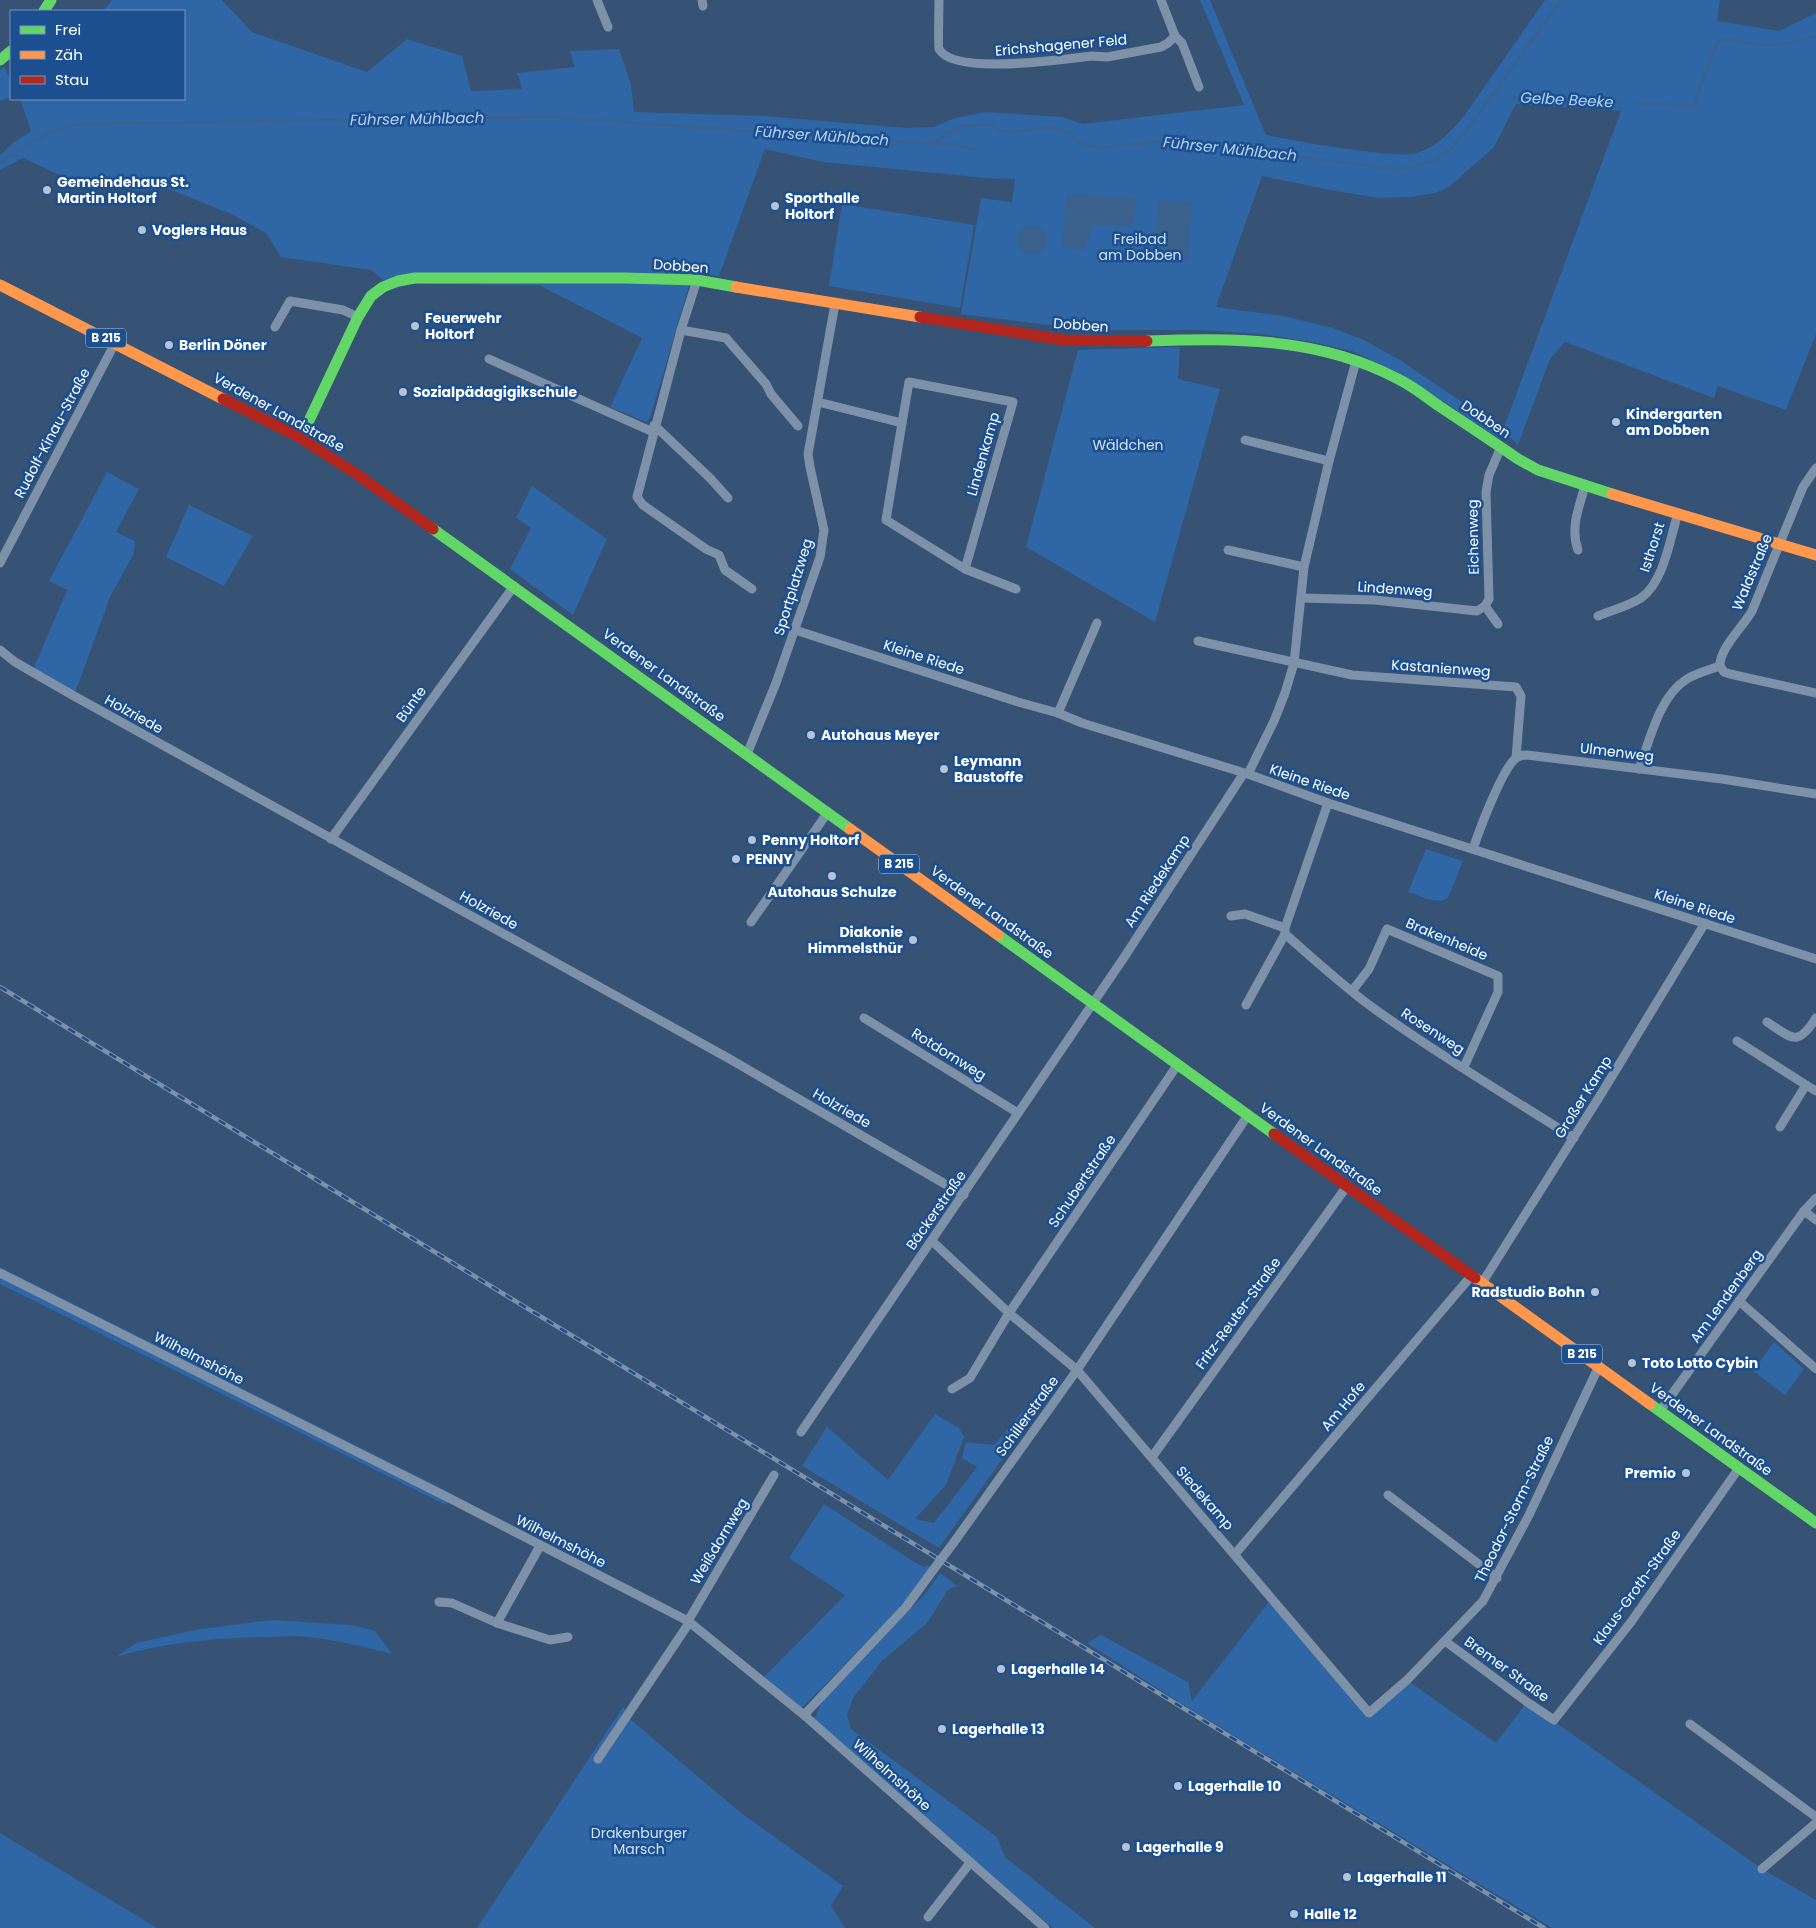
<svg xmlns="http://www.w3.org/2000/svg" width="1816" height="1928" font-family="Poppins,sans-serif">
	<rect width="100%" height="100%" fill="#365274"/>
	<g fill="#2f66a5" fill-rule="evenodd">
		<path d="M112 0H222L252 32 367 72 407 39 462 56 471 91 522 89 517 73 575 67 570 51 619 49 631 85 634 112 764 116 906 128 933 127 955 118 986 112 1063 117 1082 124 1244 105 1200 0H1210L1266 135C1301 142 1336 148 1371 152 1383 153 1405 156 1417 153 1437 147 1451 131 1464 116L1545 0H1720L1717 21 1779 31 1816 13V334L1786 410 1718 386 1714 398 1565 342 1550 359 1518 445 1503 430 1500 439 1403 375 1352 351 1317 343 1263 334 1198 330H1087L961 314 981 198 1012 202 1015 179 986 178 823 162 765 149 719 276 693 272 650 418 646 422 610 407 642 338 539 285 411 284 395 289 371 270 281 257 266 233 231 214 169 189 137 191 66 178 23 158 0 170V155L13 143 31 131 20 99H184V11H103ZM1516 104 1621 111 1503 430 1400 360 1364 340 1333 328 1284 316 1216 307 1262 176 1340 192 1380 198 1410 197 1435 193 1449 187 1494 147Z"/>
		<path d="M4 66 11 81V97L0 101V70Z"/>
		<path d="M842 204 974 225 960 308 829 286Z"/>
		<path d="M1180 347 1178 379 1220 389 1155 622 1026 547 1078 350Z"/>
		<path d="M107 472 139 489 116 532 135 541 134 553 110 597 74 696 32 672 67 590 49 581Z"/>
		<path d="M532 486 607 539 573 615 510 569 531 528 516 518Z"/>
		<path d="M189 505 253 536 224 586 166 557Z"/>
		<path d="M1426 849 1463 861 1448 898C1438 906 1419 895 1408 892Z"/>
		<path d="M0 1267 453 1494 446 1505 0 1284Z"/>
		<path d="M1774 1342 1804 1369 1785 1395 1753 1371Z"/>
		<path d="M1054 1375 1060 1378 939 1548 802 1466 827 1427 888 1480 935 1414 959 1428 964 1437 946 1485 915 1519 934 1523 977 1467 962 1458 966 1442 994 1445Z"/>
		<path d="M824 1504 916 1563 924 1567 927 1565 931 1566 907 1601 802 1708 764 1677 845 1595 789 1558Z"/>
		<path d="M940 1573 957 1586 948 1590 927 1623 882 1661 853 1698 847 1715 851 1729 997 1837 1005 1857 1095 1928H1053L972 1859 815 1719 821 1702 926 1593Z"/>
		<path d="M1269 1602 1368 1718 1411 1683 1496 1743 1527 1702 1762 1869 1816 1900V1928H1552L1190 1709 1087 1643 1101 1635 1188 1682 1192 1701Z"/>
		<path d="M272 1620 352 1625 375 1631 392 1654C363 1646 335 1640 306 1637 293 1635 280 1637 267 1637 217 1638 165 1642 116 1657L136 1643 200 1629Z"/>
		<path d="M623 1707 631 1720 741 1813 843 1886 831 1906 845 1928H477Z"/>
		<path d="M0 1833 157 1928H0Z"/>
	</g>
	<g fill="#3b618d">
		<path d="M1067 194 1136 198 1133 227 1093 225 1084 250 1062 247Z"/>
		<path d="M1158 200 1192 202 1188 260 1154 257Z"/>
		<circle cx="1032" cy="240" r="14"/>
	</g>
	<g fill="none" stroke-linecap="round" stroke-linejoin="round">
		<g stroke="#3b618d" stroke-width="2.5">
			<path d="M1513 98 1621 103"/>
			<path d="M1636 103 1693 106 1718 41C1733 37 1747 44 1761 45 1780 46 1798 41 1816 36"/>
			<path d="M934 143 959 145 974 150"/>
			<path d="M0 163C28 145 48 129 82 124L551 117 903 142 934 143 949 132 962 126 992 125 1000 130 1013 132 1052 127 1066 132 1085 144 1097 148 1171 140 1398 170 1417 166 1435 160 1451 149 1469 127 1561 0"/>
		</g>
		<g stroke="#7d92a8" stroke-width="9">
			<path d="M597 0 608 27"/>
			<path d="M702 0 703 6"/>
			<path d="M939 0C939 7 938 47 939 49 953 76 1065 59 1092 56L1107 57 1161 47 1168 43 1175 36 1161 0"/>
			<path d="M1175 36 1182 43 1199 87"/>
			<path d="M697 280 681 330 637 497 643 505 706 549 719 555 725 570 752 589"/>
			<path d="M275 327 290 301 343 310 358 317"/>
			<path d="M681 330 726 338 766 384 771 394 798 426"/>
			<path d="M489 359 653 432"/>
			<path d="M818 402 902 423 909 382 1013 402 965 569"/>
			<path d="M902 423 886 520 965 569 1016 589"/>
			<path d="M654 425 710 478 728 498"/>
			<path d="M1245 440 1329 461"/>
			<path d="M1228 550 1304 567"/>
			<path d="M1578 550C1570 528 1579 507 1585 486"/>
			<path d="M0 563 115 343"/>
			<path d="M1301 598 1375 600 1477 611 1485 606"/>
			<path d="M1598 616C1612 610 1629 606 1641 598 1664 582 1670 539 1678 513"/>
			<path d="M1498 624 1485 606 1489 599 1486 492 1489 475 1501 447"/>
			<path d="M795 630 1018 702 1058 713 1082 723 1248 774 1328 803 1816 959"/>
			<path d="M1198 641 1352 675 1516 687 1521 696 1516 758"/>
			<path d="M0 650 15 662 74 696 728 1058 964 1195"/>
			<path d="M1720 666C1719 649 1743 627 1752 611L1803 487 1816 468"/>
			<path d="M1720 666 1724 672 1730 674 1816 693"/>
			<path d="M1058 713 1097 623"/>
			<path d="M747 754 776 683 820 557 824 530 810 467 808 454 835 304"/>
			<path d="M1639 769C1650 740 1659 696 1687 679 1697 673 1709 670 1720 666"/>
			<path d="M1248 774 1274 721 1285 693 1294 663 1304 567 1329 461 1356 361"/>
			<path d="M1328 803 1285 928V934C1315 960 1344 987 1376 1010 1440 1056 1508 1096 1574 1138"/>
			<path d="M331 839 514 586"/>
			<path d="M1473 849C1479 831 1502 769 1516 758 1519 756 1524 755 1527 755L1722 779 1816 794"/>
			<path d="M1231 916 1245 914 1285 928"/>
			<path d="M751 922 828 812"/>
			<path d="M1352 991 1369 969 1387 929 1498 976V992L1464 1067"/>
			<path d="M1246 1005 1285 934"/>
			<path d="M864 1018 1018 1113"/>
			<path d="M1767 1022C1792 1038 1797 1048 1816 1018"/>
			<path d="M1737 1041 1806 1085"/>
			<path d="M1780 1127 1806 1085 1816 1091"/>
			<path d="M1804 1211 1816 1220"/>
			<path d="M932 1241 1009 1313 1077 1370 1369 1713 1407 1680 1483 1601 1529 1515 1599 1366"/>
			<path d="M0 1273 451 1499 688 1621 804 1715 1045 1928"/>
			<path d="M1482 1283 1603 1091 1705 923"/>
			<path d="M1739 1301 1816 1369"/>
			<path d="M952 1389 970 1378 1009 1313 1178 1064"/>
			<path d="M1660 1411 1804 1211 1816 1198"/>
			<path d="M801 1432 1123 959 1244 773"/>
			<path d="M1152 1457 1347 1186"/>
			<path d="M1388 1495 1497 1578"/>
			<path d="M957 1538 1077 1370 1248 1115"/>
			<path d="M1235 1554 1472 1275"/>
			<path d="M439 1602 452 1603 497 1623 550 1640 568 1637"/>
			<path d="M688 1621 774 1475"/>
			<path d="M497 1623 540 1546"/>
			<path d="M1445 1641 1527 1702 1554 1720 1631 1622 1739 1468"/>
			<path d="M804 1715 906 1607 928 1577"/>
			<path d="M1690 1724 1816 1817"/>
			<path d="M598 1759 689 1623"/>
			<path d="M1762 1869 1816 1823"/>
			<path d="M928 1917 970 1863"/>
		</g>
		<g stroke="#63d668" stroke-width="11">
			<path d="M44 11 51 0"/>
			<path d="M0 60 11 51"/>
			<path d="M1147 341C1233 338 1319 337 1398 379 1413 386 1426 397 1439 406 1466 424 1492 441 1518 459L1538 470 1612 494"/>
			<path d="M299 437 306 427 358 317 371 296 383 287 398 281 415 278H625L697 280 736 287"/>
			<path d="M433 529 850 829"/>
			<path d="M998 935 1274 1134"/>
			<path d="M1650 1404 1816 1523"/>
		</g>
		<g stroke="#ff974d" stroke-width="11">
			<path d="M0 285 223 399"/>
			<path d="M736 287 920 317"/>
			<path d="M1612 494 1816 555"/>
			<path d="M850 829 998 935"/>
			<path d="M1475 1278 1650 1404"/>
		</g>
		<g stroke="#b3261e" stroke-width="11">
			<path d="M920 317 1063 340 1147 341"/>
			<path d="M223 399 299 437 358 475 433 529"/>
			<path d="M1274 1134 1475 1278"/>
		</g>
		<g stroke="#7e92a7" stroke-width="4.5">
			<path id="rail" d="M0 987 1544 1928"/>
		</g>
		<use href="#rail" stroke="#1b4f8f" stroke-width="2.5" stroke-dasharray="8" stroke-linecap="butt"/>
		<path stroke="#7d92a8" stroke-width="9" d="M928 1577 957 1538"/>
	</g>
	<g fill="#b9c2ce" stroke="#1b4f8f" stroke-width="2">
		<circle cx="47" cy="190" r="5"/>
		<circle cx="775" cy="206" r="5"/>
		<circle cx="142" cy="230" r="5"/>
		<circle cx="415" cy="326" r="5"/>
		<circle cx="169" cy="345" r="5"/>
		<circle cx="403" cy="392" r="5"/>
		<circle cx="1616" cy="422" r="5"/>
		<circle cx="811" cy="735" r="5"/>
		<circle cx="944" cy="769" r="5"/>
		<circle cx="752" cy="840" r="5"/>
		<circle cx="736" cy="859" r="5"/>
		<circle cx="832" cy="876" r="5"/>
		<circle cx="913" cy="940" r="5"/>
		<circle cx="1595" cy="1292" r="5"/>
		<circle cx="1632" cy="1363" r="5"/>
		<circle cx="1686" cy="1473" r="5"/>
		<circle cx="1001" cy="1669" r="5"/>
		<circle cx="942" cy="1729" r="5"/>
		<circle cx="1178" cy="1786" r="5"/>
		<circle cx="1126" cy="1847" r="5"/>
		<circle cx="1347" cy="1877" r="5"/>
		<circle cx="1294" cy="1914" r="5"/>
	</g>
	<g text-anchor="middle" stroke-width="5" stroke-linejoin="round" paint-order="stroke">
		<g fill="#1b4f8f" stroke="#bbcadd" stroke-width="1">
			<rect x="86" y="328.5" width="40" height="19" rx="4"/>
			<rect x="879" y="854.5" width="40" height="19" rx="4"/>
			<rect x="1562" y="1344.5" width="40" height="19" rx="4"/>
		</g>
		<g font-size="12" font-weight="bold" fill="#fff">
			<text x="106" y="342">B 215</text>
			<text x="899" y="868">B 215</text>
			<text x="1582" y="1358">B 215</text>
		</g>
		<g font-size="14" fill="#fff" stroke="#1b4f8f">
			<text transform="translate(1061 45) rotate(-5)" y="5">Erichshagener Feld</text>
			<text transform="translate(681 266) rotate(4)" y="5">Dobben</text>
			<text transform="translate(1081 325) rotate(4)" y="5">Dobben</text>
			<text transform="translate(279 412) rotate(29)" y="5">Verdener Landstraße</text>
			<text transform="translate(1486 419) rotate(34)" y="5">Dobben</text>
			<text transform="translate(52 433) rotate(-62)" y="5">Rudolf-Kinau-Straße</text>
			<text transform="translate(983 454) rotate(-74)" y="5">Lindenkamp</text>
			<text transform="translate(1473 537) rotate(-91)" y="5">Eichenweg</text>
			<text transform="translate(1652 547) rotate(-72)" y="5">Isthorst</text>
			<text transform="translate(1752 572) rotate(-67)" y="5">Waldstraße</text>
			<text transform="translate(793 587) rotate(-73)" y="5">Sportplatzweg</text>
			<text transform="translate(1395 589) rotate(4)" y="5">Lindenweg</text>
			<text transform="translate(924 657) rotate(18)" y="5">Kleine Riede</text>
			<text transform="translate(1441 668) rotate(4)" y="5">Kastanienweg</text>
			<text transform="translate(664 675) rotate(36)" y="5">Verdener Landstraße</text>
			<text transform="translate(411 704) rotate(-54)" y="5">Bünte</text>
			<text transform="translate(134 714) rotate(29)" y="5">Holzriede</text>
			<text transform="translate(1617 752) rotate(7)" y="5">Ulmenweg</text>
			<text transform="translate(1310 782) rotate(19)" y="5">Kleine Riede</text>
			<text transform="translate(1157 881) rotate(-57)" y="5">Am Riedekamp</text>
			<text transform="translate(1695 906) rotate(18)" y="5">Kleine Riede</text>
			<text transform="translate(489 910) rotate(29)" y="5">Holzriede</text>
			<text transform="translate(992 912) rotate(36)" y="5">Verdener Landstraße</text>
			<text transform="translate(1447 939) rotate(23)" y="5">Brakenheide</text>
			<text transform="translate(1433 1031) rotate(33)" y="5">Rosenweg</text>
			<text transform="translate(949 1054) rotate(32)" y="5">Rotdornweg</text>
			<text transform="translate(1583 1097) rotate(-58)" y="5">Großer Kamp</text>
			<text transform="translate(842 1108) rotate(30)" y="5">Holzriede</text>
			<text transform="translate(1321 1149) rotate(36)" y="5">Verdener Landstraße</text>
			<text transform="translate(1082 1181) rotate(-56)" y="5">Schubertstraße</text>
			<text transform="translate(936 1210) rotate(-55)" y="5">Bäckerstraße</text>
			<text transform="translate(1726 1296) rotate(-54)" y="5">Am Lendenberg</text>
			<text transform="translate(1238 1313) rotate(-54)" y="5">Fritz-Reuter-Straße</text>
			<text transform="translate(199 1358) rotate(27)" y="5">Wilhelmshöhe</text>
			<text transform="translate(1343 1406) rotate(-50)" y="5">Am Hofe</text>
			<text transform="translate(1027 1416) rotate(-54)" y="5">Schillerstraße</text>
			<text transform="translate(1711 1429) rotate(36)" y="5">Verdener Landstraße</text>
			<text transform="translate(1205 1498) rotate(49)" y="5">Siedekamp</text>
			<text transform="translate(1514 1509) rotate(-64)" y="5">Theodor-Storm-Straße</text>
			<text transform="translate(561 1541) rotate(27)" y="5">Wilhelmshöhe</text>
			<text transform="translate(719 1541) rotate(-59)" y="5">Weißdornweg</text>
			<text transform="translate(1637 1587) rotate(-54)" y="5">Klaus-Groth-Straße</text>
			<text transform="translate(1507 1669) rotate(36)" y="5">Bremer Straße</text>
			<text transform="translate(892 1775) rotate(42)" y="5">Wilhelmshöhe</text>
		</g>
		<g font-size="14" font-weight="bold" fill="#fff" stroke="#1b4f8f" text-anchor="start">
			<text x="57" y="187">Gemeindehaus St.<tspan x="57" dy="16">Martin Holtorf</tspan></text>
			<text x="785" y="203">Sporthalle<tspan x="785" dy="16">Holtorf</tspan></text>
			<text x="152" y="235">Voglers Haus</text>
			<text x="425" y="323">Feuerwehr<tspan x="425" dy="16">Holtorf</tspan></text>
			<text x="179" y="350">Berlin Döner</text>
			<text x="413" y="397">Sozialpädagigikschule</text>
			<text x="1626" y="419">Kindergarten<tspan x="1626" dy="16">am Dobben</tspan></text>
			<text x="821" y="740">Autohaus Meyer</text>
			<text x="954" y="766">Leymann<tspan x="954" dy="16">Baustoffe</tspan></text>
			<text x="762" y="845">Penny Holtorf</text>
			<text x="746" y="864">PENNY</text>
			<text x="832" y="897" text-anchor="middle">Autohaus Schulze</text>
			<text x="903" y="937" text-anchor="end">Diakonie<tspan x="903" dy="16">Himmelsthür</tspan></text>
			<text x="1585" y="1297" text-anchor="end">Radstudio Bohn</text>
			<text x="1642" y="1368">Toto Lotto Cybin</text>
			<text x="1676" y="1478" text-anchor="end">Premio</text>
			<text x="1011" y="1674">Lagerhalle 14</text>
			<text x="952" y="1734">Lagerhalle 13</text>
			<text x="1188" y="1791">Lagerhalle 10</text>
			<text x="1136" y="1852">Lagerhalle 9</text>
			<text x="1357" y="1882">Lagerhalle 11</text>
			<text x="1304" y="1919">Halle 12</text>
		</g>
		<g font-size="14" fill="#cfe3fa" stroke="#1b4f8f">
			<text x="1140" y="244">Freibad<tspan x="1140" dy="16">am Dobben</tspan></text>
			<text x="1128" y="450">Wäldchen</text>
			<text x="639" y="1838">Drakenburger<tspan x="639" dy="16">Marsch</tspan></text>
		</g>
		<g font-size="15" font-style="italic" fill="#b5d3f5" stroke="#1b4f8f">
			<text transform="translate(1567 100) rotate(3)" y="5">Gelbe Beeke</text>
			<text transform="translate(417 119) rotate(-1)" y="5">Führser Mühlbach</text>
			<text transform="translate(822 136) rotate(4)" y="5">Führser Mühlbach</text>
			<text transform="translate(1230 149) rotate(6)" y="5">Führser Mühlbach</text>
		</g>
	</g>
	<rect x="10" y="10" width="175" height="90" fill="#1b4f8f" stroke="#7695bc"/>
	<rect x="20" y="26" width="25" height="8" fill="#63d668" stroke="#7695bc"/>
	<text x="55" y="35" font-size="15" fill="#ffffff">Frei</text>
	<rect x="20" y="51" width="25" height="8" fill="#ff974d" stroke="#7695bc"/>
	<text x="55" y="60" font-size="15" fill="#ffffff">Zäh</text>
	<rect x="20" y="76" width="25" height="8" fill="#b3261e" stroke="#7695bc"/>
	<text x="55" y="85" font-size="15" fill="#ffffff">Stau</text>
</svg>
